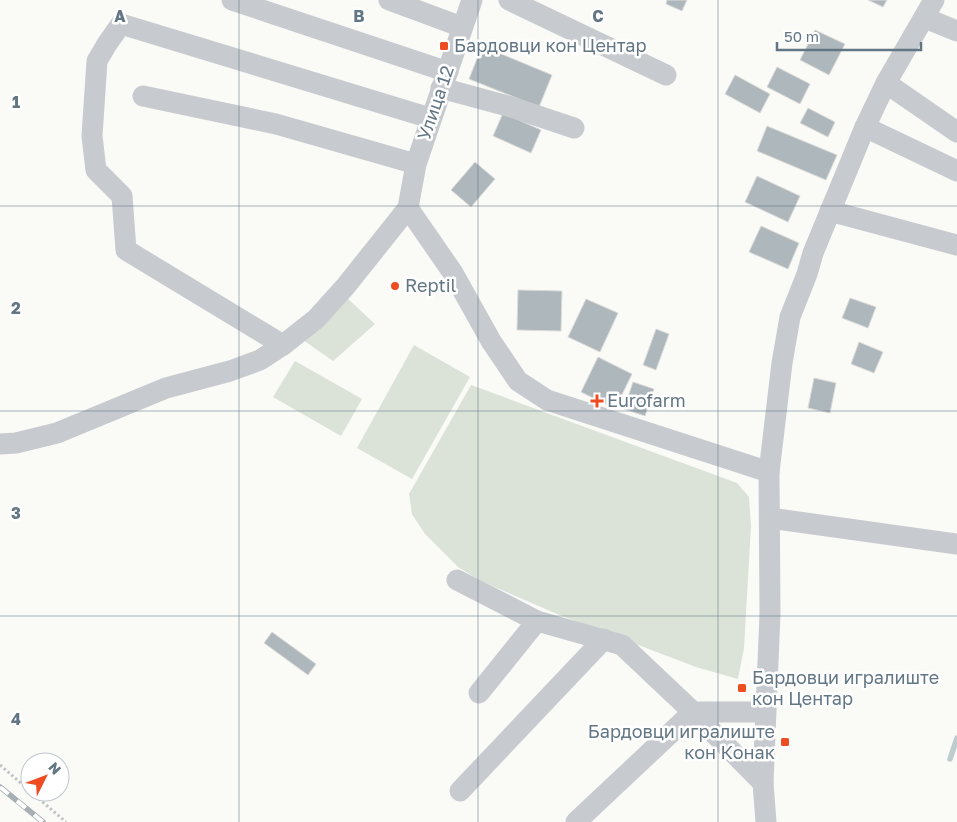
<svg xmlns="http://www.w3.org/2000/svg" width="957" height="822" font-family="'Golos Text',sans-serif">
	<rect width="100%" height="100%" fill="#fafaf7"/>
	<g fill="#dbe2d8">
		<path d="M347 298 375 324 333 361 303 340Z"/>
		<path d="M414 345 470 377 412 479 357 448Z"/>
		<path d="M295 361 362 399 341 436 273 397Z"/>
		<path d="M471 385 737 483 749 497 751 526 744 648 738 679 696 667 557 614 481 581 458 567 425 534 412 514 409 494Z"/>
	</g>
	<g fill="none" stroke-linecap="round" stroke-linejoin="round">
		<path stroke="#becbcf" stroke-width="5.5" d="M950 759 957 738"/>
	</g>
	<g fill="#adb7bc" stroke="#dcdbd9">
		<path d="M667 0H687L682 11 666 4Z"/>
		<path d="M868 0H887L883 7Z"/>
		<path d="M815 30 845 44 829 75 800 60Z"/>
		<path d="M482 46 552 75 539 107 469 79Z"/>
		<path d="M777 67 810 84 800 104 767 87Z"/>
		<path d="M735 75 770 94 760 113 725 94Z"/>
		<path d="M808 108 835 122 828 137 800 123Z"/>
		<path d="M503 113 541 130 531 153 493 136Z"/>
		<path d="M767 126 837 155 826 180 757 151Z"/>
		<path d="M475 162 495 179 471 207 451 190Z"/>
		<path d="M757 176 800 196 788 222 745 202Z"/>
		<path d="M761 226 799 243 788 269 749 252Z"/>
		<path d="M518 290 562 291 561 331 517 330Z"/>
		<path d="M850 298 876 307 868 328 842 318Z"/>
		<path d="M586 299 618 313 600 352 568 337Z"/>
		<path d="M656 329 669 334 656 370 643 365Z"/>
		<path d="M859 342 883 352 874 373 851 364Z"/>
		<path d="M598 357 632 374 615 409 581 392Z"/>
		<path d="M814 378 836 383 830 413 808 408Z"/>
		<path d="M633 382 654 389 645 416 624 409Z"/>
		<path d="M272 632 316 664 308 675 264 643Z"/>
	</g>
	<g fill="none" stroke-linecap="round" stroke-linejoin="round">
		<g stroke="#c0c3c5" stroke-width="3" stroke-dasharray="2.5 2.5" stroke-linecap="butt">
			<path d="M0 765 30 791"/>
			<path d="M31 792 66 822"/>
		</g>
		<g stroke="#c7cbcf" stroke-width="21">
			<path d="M232 0 448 72"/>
			<path d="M389 0 462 27"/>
			<path d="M509 0 666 75"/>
			<path d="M925 18 957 31"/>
			<path d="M886 83 957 132"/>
			<path d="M441 88 508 106 574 128"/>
			<path d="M143 96 276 124 416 164"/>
			<path d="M865 127 957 171"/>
			<path d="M408 208 453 273 491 341 518 381 547 400 769 472"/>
			<path d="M830 211 957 245"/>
			<path d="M283 345 126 250 122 196 96 170 92 136 97 61 107 44 121 24 430 118"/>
			<path d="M0 444 16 443 57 433 166 388 230 371 260 360 283 345 316 319 345 287 408 208 416 164 472 0"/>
			<path d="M770 518 957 544"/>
			<path d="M457 580 537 621 622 645 693 712 763 783"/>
			<path d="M479 693 537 621"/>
			<path d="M460 791 604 639"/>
			<path d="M576 822 693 712H765"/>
			<path d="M766 822 763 783 770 614 769 472 782 363 790 317 807 274 813 253 865 127 886 83 934 0"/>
		</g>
		<g stroke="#a7aeb4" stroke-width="5.5">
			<path id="rail" d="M0 787 43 822"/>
		</g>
		<use href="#rail" stroke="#fff" stroke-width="4" stroke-dasharray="11" stroke-linecap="butt"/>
	</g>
	<path fill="none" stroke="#627684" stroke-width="1" stroke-opacity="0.55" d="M239 0V822M478 0V822M718 0V822M0 206H957M0 411H957M0 616H957"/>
	<g fill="#f04c21" stroke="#fff" stroke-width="2">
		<rect x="439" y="41" width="10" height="10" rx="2.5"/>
		<circle cx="395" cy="286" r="5"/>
		<path d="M594.5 393.5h5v5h5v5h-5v5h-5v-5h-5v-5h5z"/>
		<rect x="737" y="683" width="10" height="10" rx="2.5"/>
		<rect x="780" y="737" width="10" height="10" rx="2.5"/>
	</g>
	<g text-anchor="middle" stroke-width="5" stroke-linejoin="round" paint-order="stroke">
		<g font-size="18" fill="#627684" stroke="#fff" text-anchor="start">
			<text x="454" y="52">Бардовци кон Центар</text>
			<text x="405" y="292">Reptil</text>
			<text x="607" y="407">Eurofarm</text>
			<text x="752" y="684">Бардовци игралиште<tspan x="752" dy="21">кон Центар</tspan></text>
			<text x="775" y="738" text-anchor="end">Бардовци игралиште<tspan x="775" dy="21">кон Конак</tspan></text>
		</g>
		<g font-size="18" fill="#627684" stroke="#fff">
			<text transform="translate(436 103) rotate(-71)" y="6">Улица 12</text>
		</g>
	</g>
	<g font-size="16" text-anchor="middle" font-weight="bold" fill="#627684" stroke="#fff" stroke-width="5" stroke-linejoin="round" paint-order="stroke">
		<text x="120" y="22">A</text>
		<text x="359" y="22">B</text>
		<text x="598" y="22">C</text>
		<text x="16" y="108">1</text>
		<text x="16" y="314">2</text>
		<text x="16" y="519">3</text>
		<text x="16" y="725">4</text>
	</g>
	<g transform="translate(45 777) rotate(48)"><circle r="24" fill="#ffffff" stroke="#c0c8ce"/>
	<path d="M0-4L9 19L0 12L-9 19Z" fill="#f04c21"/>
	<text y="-8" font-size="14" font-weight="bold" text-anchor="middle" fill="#627684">N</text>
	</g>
	<path d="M777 42v8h144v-8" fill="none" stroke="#627684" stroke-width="2.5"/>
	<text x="784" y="42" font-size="15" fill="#627684" stroke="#ffffff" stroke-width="4" paint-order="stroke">50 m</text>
</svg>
